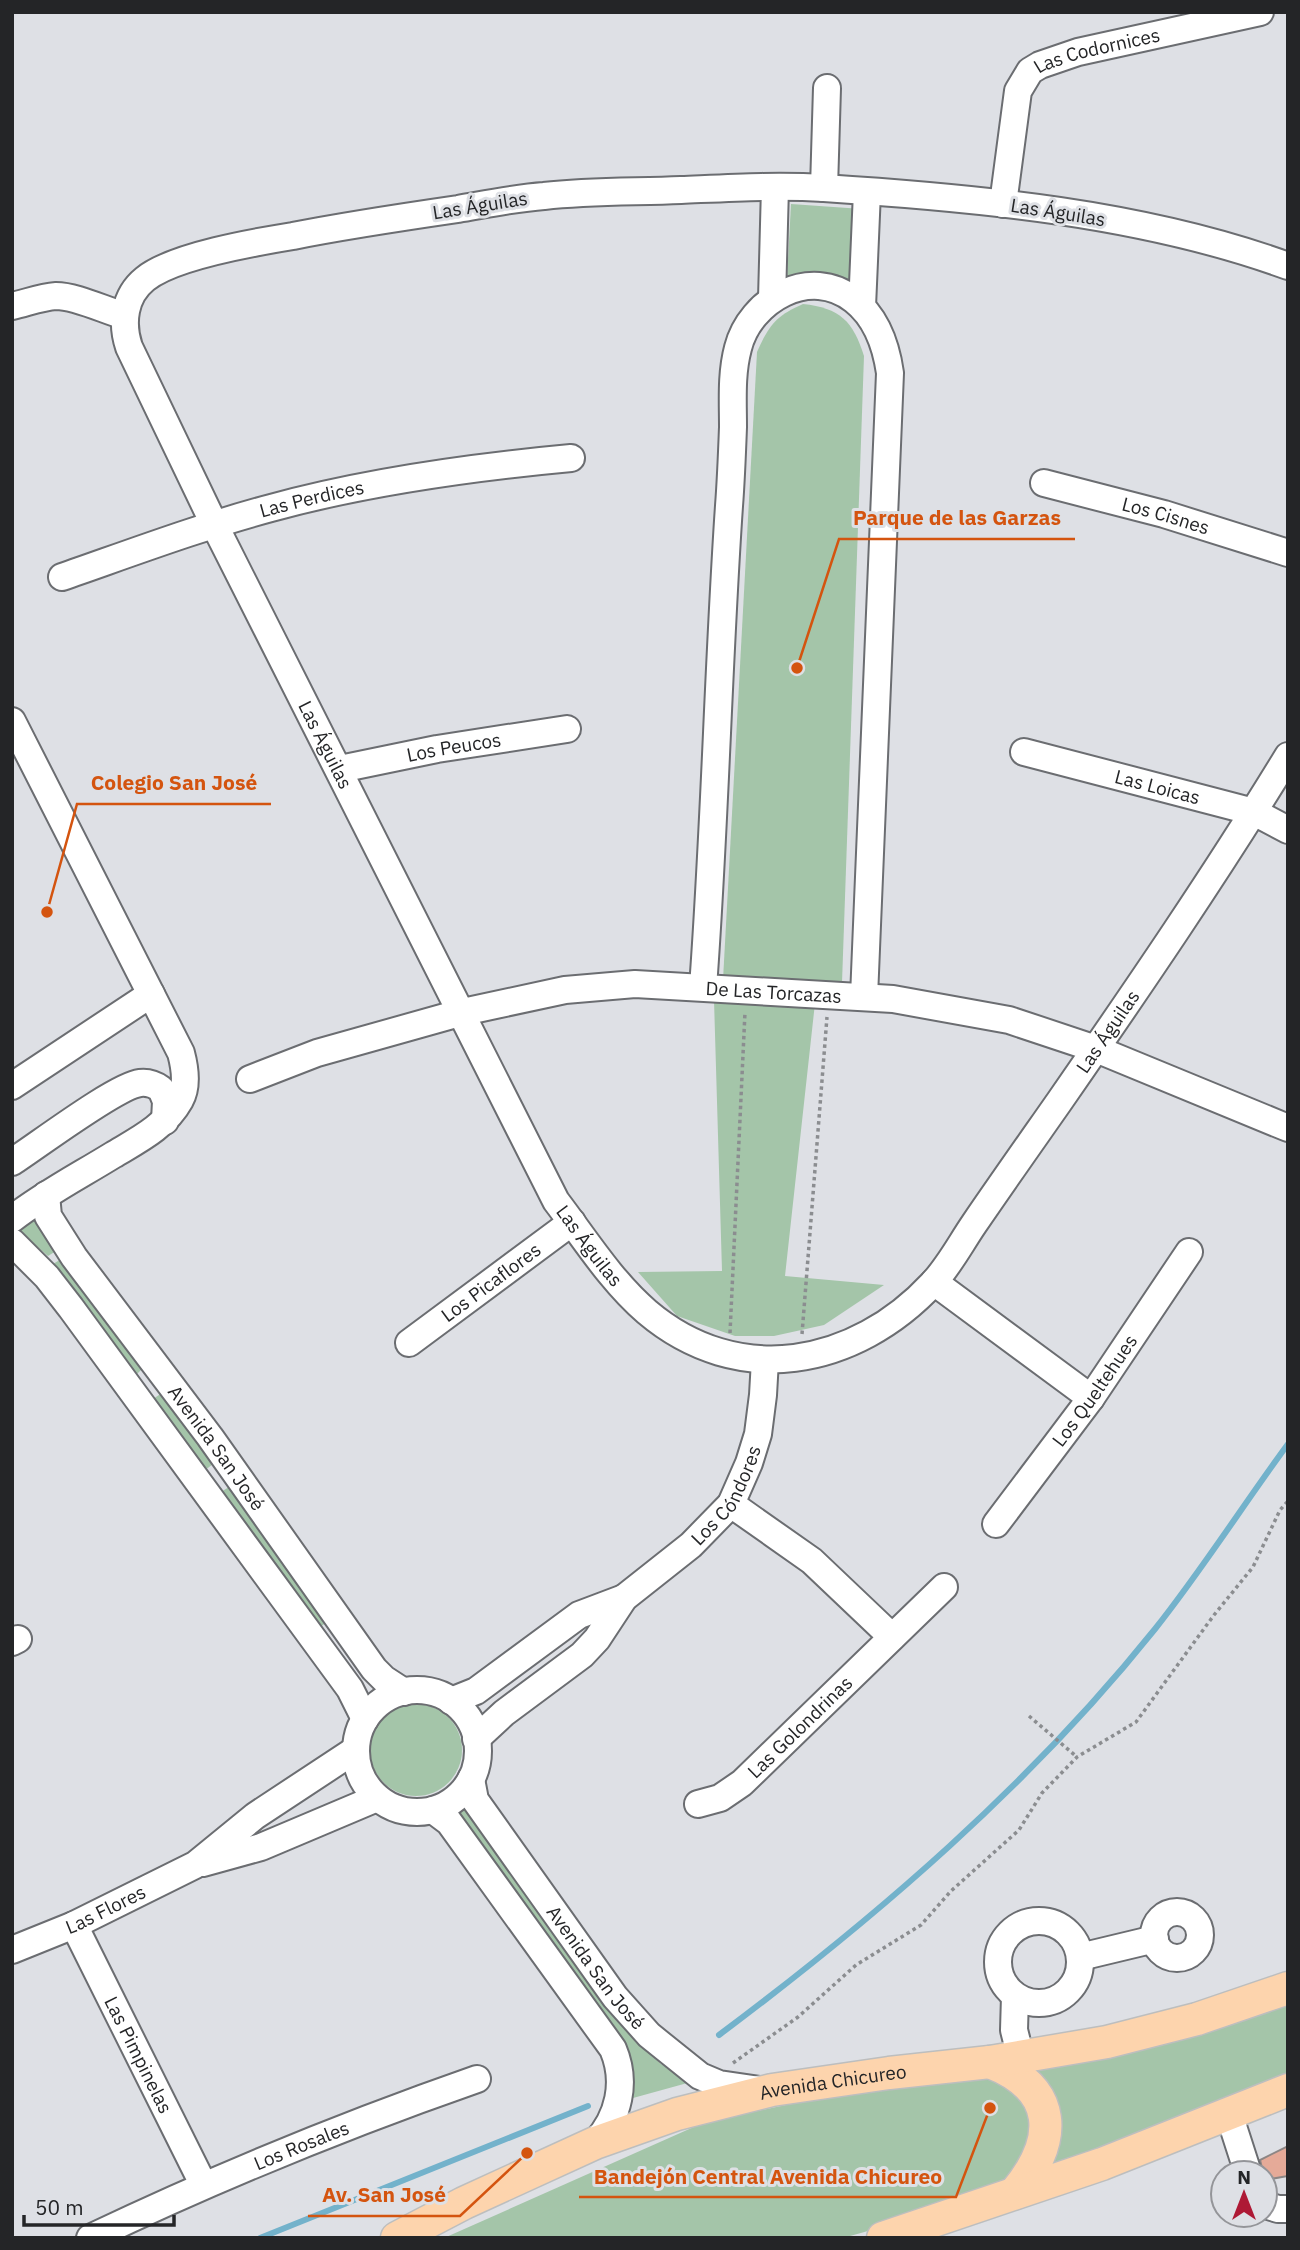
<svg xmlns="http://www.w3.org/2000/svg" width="1300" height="2250" font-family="'IBM Plex Sans',sans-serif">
	<rect width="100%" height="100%" fill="#dee0e5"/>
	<g fill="#a4c5a9">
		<path d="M791 204 862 209 857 284 787 280Z"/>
		<path d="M803 304C840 308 853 321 864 356L842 983 723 980 757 352C769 325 776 316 803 304Z"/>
		<path d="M714 1000 815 1003 785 1276 884 1285 824 1325 774 1336H735L677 1316 638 1272 722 1271Z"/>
		<path d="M41 1214 56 1251 48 1256 20 1232V1229Z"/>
		<path d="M63 1258 143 1368 137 1374 53 1264Z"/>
		<path d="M162 1393 213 1464 204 1471 153 1399Z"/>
		<path d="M229 1487 329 1620 318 1629 221 1492Z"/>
		<circle cx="416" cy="1750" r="46"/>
		<path d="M464 1806 635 2039 661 2064 691 2082 633 2098C634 2076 631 2060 621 2039L454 1812Z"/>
		<path d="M1288 2005V2076L1137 2139 907 2220 843 2238H444L705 2122 833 2095 949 2083Z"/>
	</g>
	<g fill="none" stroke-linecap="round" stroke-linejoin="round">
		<g stroke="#73b2cb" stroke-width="6">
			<path d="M719 2035C878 1916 1030 1785 1155 1629 1202 1570 1243 1505 1288 1444"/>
			<path d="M260 2238 588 2106"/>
		</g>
	</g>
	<path fill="#e5aa98" stroke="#8c8685" stroke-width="2" d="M1288 2146V2176L1265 2180 1260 2160Z"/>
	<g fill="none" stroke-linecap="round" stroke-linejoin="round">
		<g stroke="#6b6d71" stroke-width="30">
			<g id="minor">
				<path d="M824 188 827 88"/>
				<path id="s1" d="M1003 204 1018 91 1030 71 1040 65 1078 52 1260 12"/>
				<path id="s2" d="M1288 266C1143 213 977 198 824 188 776 185 728 188 681 190 636 192 590 191 544 196 516 198 487 204 458 209 403 217 348 225 293 236 256 242 173 256 145 279 124 296 121 323 129 347L214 524 556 1201C585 1239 611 1281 647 1312 738 1389 855 1367 933 1283 949 1266 961 1243 974 1224 1002 1183 1031 1142 1059 1102 1138 988 1216 874 1288 756"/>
				<path d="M772 299 775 187"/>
				<path d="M12 306C26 303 41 297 56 296 76 296 104 310 125 316"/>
				<path d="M862 307 867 192"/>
				<path id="s3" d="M1044 483 1164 514 1288 553"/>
				<path id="s4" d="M62 577C131 553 200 527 271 508 365 482 474 467 571 458"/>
				<path d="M12 721 181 1053C185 1068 188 1086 180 1100 165 1127 138 1140 113 1155 79 1176 44 1194 12 1219"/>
				<path id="s5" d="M1024 752 1254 812 1288 830"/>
				<path id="s6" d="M340 769 437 749 567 729"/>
				<path d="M703 987C715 827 718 667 729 506 731 480 732 454 733 427 733 401 731 374 738 348 750 300 810 265 854 300 877 318 886 345 890 373L864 997"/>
				<path id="s7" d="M250 1079 317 1053 463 1012 565 990 635 984 893 999 1009 1020 1096 1049 1288 1128"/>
				<path d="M12 1086 151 994"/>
				<path d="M12 1162C37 1146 116 1086 140 1083 148 1082 154 1084 161 1089L166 1101 165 1121"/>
				<path id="s8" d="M46 1195 48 1216 74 1257 210 1437 374 1669 384 1679 404 1692"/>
				<path d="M12 1242 47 1277 71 1308 350 1689 365 1719"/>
				<path d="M934 1282 1091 1398"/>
				<path id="s9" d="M409 1343 572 1222"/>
				<path d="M731 1504 812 1561 892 1637"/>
				<path id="s10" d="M996 1524 1091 1398 1189 1252"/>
				<path d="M12 1642 18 1639"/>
				<circle cx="417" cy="1751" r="61"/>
				<path d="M451 1701 476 1691 579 1615 624 1598"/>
				<path id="s11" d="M476 1739 504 1713 582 1655 597 1639 624 1598 691 1545 731 1504 749 1463 758 1434 763 1395 765 1360"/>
				<path id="s12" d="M471 1779 475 1800 615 1997 649 2035 700 2076 719 2084 760 2090"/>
				<path id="s13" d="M698 1804 720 1798 742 1783 944 1587"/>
				<path d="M433 1810 449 1822 613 2049C627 2082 619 2117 595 2143"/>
				<path d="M203 1863 261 1847 377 1798"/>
				<circle cx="1177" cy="1935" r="23"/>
				<circle cx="1039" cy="1962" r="41"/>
				<path id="s14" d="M74 1925 203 2184"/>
				<path id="s15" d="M12 1950 74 1925 195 1865 255 1816 355 1750"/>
				<path d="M1080 1957 1155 1939"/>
				<path d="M1015 1996 1014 2030 1021 2058"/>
				<path d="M1229 2114 1248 2173"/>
				<path d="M1265 2205 1278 2209H1288"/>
				<path id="s16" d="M90 2238C216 2178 345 2125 477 2079"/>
			</g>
		</g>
		<g stroke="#bdbebe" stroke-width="35">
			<g id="major">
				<path d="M990 2062C1059 2089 1059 2140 1015 2193"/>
				<path id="s17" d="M397 2238 464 2203 595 2143 677 2114 772 2090 889 2073 990 2062 1107 2042 1197 2019 1288 1988"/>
				<path d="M883 2238 1102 2164 1288 2090"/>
			</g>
		</g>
		<g stroke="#8b8d90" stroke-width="3.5" stroke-dasharray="3.5 3.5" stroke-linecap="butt">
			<path d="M730 1333 745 1012"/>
			<path d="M802 1334 827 1017"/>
			<path d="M1029 1716 1077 1757"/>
			<path d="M733 2063 798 2017 856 1965 921 1925 951 1891 1019 1830 1042 1793 1077 1757 1136 1722 1214 1615 1253 1567 1280 1510 1288 1501"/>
		</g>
		<use href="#minor" stroke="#fff" stroke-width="26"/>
		<use href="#major" stroke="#fdd4ad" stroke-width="32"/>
	</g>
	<g text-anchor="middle" stroke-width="6" stroke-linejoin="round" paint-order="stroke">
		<g font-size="19" fill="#242527" stroke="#dee0e5">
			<text dy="7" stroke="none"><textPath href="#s1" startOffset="208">Las Codornices</textPath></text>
			<text transform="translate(480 205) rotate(-9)" y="7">Las Águilas</text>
			<text transform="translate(1058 212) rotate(9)" y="7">Las Águilas</text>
			<text dy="7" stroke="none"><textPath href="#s4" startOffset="262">Las Perdices</textPath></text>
			<text dy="7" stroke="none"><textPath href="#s3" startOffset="126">Los Cisnes</textPath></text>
			<text dy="7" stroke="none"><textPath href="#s2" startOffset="1680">Las Águilas</textPath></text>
			<text dy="7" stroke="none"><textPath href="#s6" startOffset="116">Los Peucos</textPath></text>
			<text dy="7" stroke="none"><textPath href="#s5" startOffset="138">Las Loicas</textPath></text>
			<text dy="7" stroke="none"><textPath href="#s7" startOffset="537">De Las Torcazas</textPath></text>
			<text dy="7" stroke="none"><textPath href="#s2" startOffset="2961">Las Águilas</textPath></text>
			<text dy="7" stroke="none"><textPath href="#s2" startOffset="2247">Las Águilas</textPath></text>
			<text dy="7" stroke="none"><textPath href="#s9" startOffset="102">Los Picaflores</textPath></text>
			<text dy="7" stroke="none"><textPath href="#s10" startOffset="166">Los Queltehues</textPath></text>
			<text dy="7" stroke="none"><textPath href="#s8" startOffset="308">Avenida San José</textPath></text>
			<text dy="7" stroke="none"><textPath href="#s11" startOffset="354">Los Cóndores</textPath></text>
			<text dy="7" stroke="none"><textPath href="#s13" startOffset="130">Las Golondrinas</textPath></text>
			<text dy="7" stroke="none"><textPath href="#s15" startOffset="102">Las Flores</textPath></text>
			<text dy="7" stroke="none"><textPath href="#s12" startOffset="228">Avenida San José</textPath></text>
			<text dy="7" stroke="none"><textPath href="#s14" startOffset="145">Las Pimpinelas</textPath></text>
			<text dy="7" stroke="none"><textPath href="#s17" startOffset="466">Avenida Chicureo</textPath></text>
			<text dy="7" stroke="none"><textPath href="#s16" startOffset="231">Los Rosales</textPath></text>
		</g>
	</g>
	<path fill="none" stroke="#d4540f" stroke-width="2.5" d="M797 668L839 539H1075M47 912L77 804H271M990 2108L956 2197H579M527 2153L460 2216H308"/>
	<g fill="#d4540f" stroke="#dee0e5" stroke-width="2.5">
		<circle cx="797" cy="668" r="7"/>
		<circle cx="47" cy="912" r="7"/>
		<circle cx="990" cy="2108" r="7"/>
		<circle cx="527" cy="2153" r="7"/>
	</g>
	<g font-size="21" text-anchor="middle" font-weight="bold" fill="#d4540f" stroke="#dee0e5" stroke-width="6" stroke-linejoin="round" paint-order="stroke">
		<text x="957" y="525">Parque de las Garzas</text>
		<text x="174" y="790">Colegio San José</text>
		<text x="768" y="2184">Bandejón Central Avenida Chicureo</text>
		<text x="384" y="2202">Av. San José</text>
	</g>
	<rect width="1300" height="2250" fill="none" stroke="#242527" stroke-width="28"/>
	<g transform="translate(1244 2194)"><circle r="33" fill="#dee0e5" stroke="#949599" stroke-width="2"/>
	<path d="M0-5L12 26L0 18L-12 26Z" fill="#ae1935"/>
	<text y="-10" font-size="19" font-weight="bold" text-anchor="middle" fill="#242527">N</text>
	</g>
	<path d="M24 2215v10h150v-10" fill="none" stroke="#242527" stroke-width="3.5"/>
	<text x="35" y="2215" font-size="21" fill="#242527" stroke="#dee0e5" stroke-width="5" paint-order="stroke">50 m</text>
</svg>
